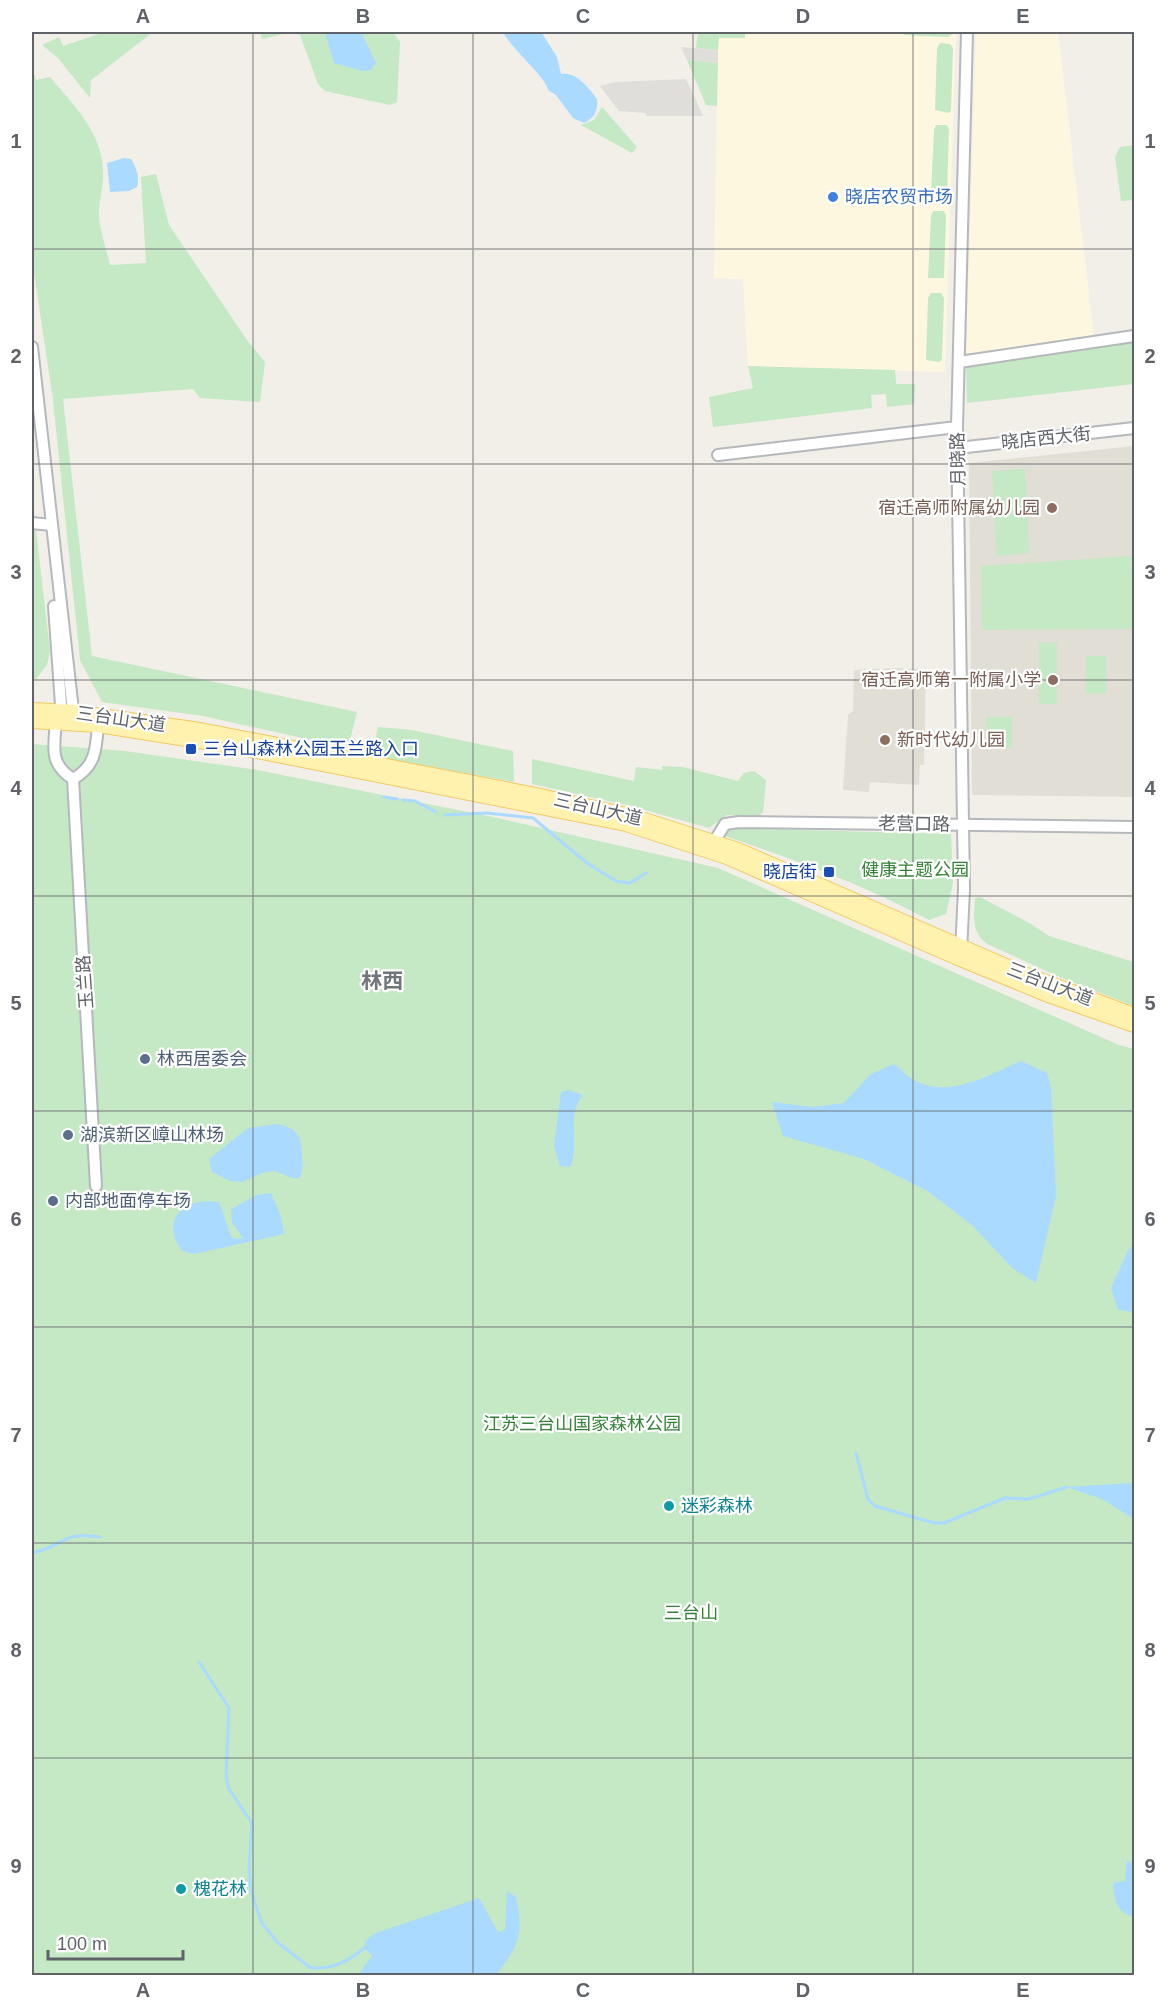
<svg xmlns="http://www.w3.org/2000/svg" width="1166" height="2007" font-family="Arial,'Noto Sans SC',sans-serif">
	<rect width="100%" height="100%" fill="#f1efe8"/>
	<g fill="#fef7e0">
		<path d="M745 32H956L945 372 748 366 743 279 714 278 718 38 745 37Z"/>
		<path d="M976 32H1058L1094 337 966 357Z"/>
	</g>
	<g fill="#e0deda">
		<path d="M681 47 718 50V63L687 60Z"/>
		<path d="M686 79 703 116H646V113L619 111 600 86 616 82Z"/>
	</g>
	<g fill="#e1ded6">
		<path d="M1134 446V797L972 795 969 463Z"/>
		<path d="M899 668 926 670 924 765H920L919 785 870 782 869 792 843 790 848 715 853 711 854 670Z"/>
	</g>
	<g fill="#c5e8c5">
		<path d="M105 32H153L91 80 90 98 58 58 42 45 59 37 63 46Z"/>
		<path d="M260 32H393L400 42 397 102 390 105 325 91 318 84 300 35 291 32 262 39Z"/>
		<path d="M698 32H745V38H719L718 50 696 48Z"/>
		<path d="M903 32H956L948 37 904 35Z"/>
		<path d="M940 43 950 44 953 48 951 111 948 113 935 110 937 48Z"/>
		<path d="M687 60 718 63 717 106 706 105Z"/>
		<path d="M32 68 36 80 50 77C69 100 94 124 101 155 106 180 101 187 99 210 98 226 106 248 110 265L146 263 141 177 156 174 169 225 247 340 265 362 260 402 200 398 193 389 63 399 92 656 357 712 348 748 203 716 102 702 80 660 53 400 32 259Z"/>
		<path d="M602 107 637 147 632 153 581 125 594 120Z"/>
		<path d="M936 125H947L949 130 947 192H931L934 130Z"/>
		<path d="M1134 145V200L1121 201 1115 157 1120 147Z"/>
		<path d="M933 211H944L946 216 944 278H928L931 216Z"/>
		<path d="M931 293H941L944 298 942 360 939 362 926 360 928 298Z"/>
		<path d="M1134 339V384L967 403 966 363Z"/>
		<path d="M748 366 895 370 896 384H915L914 404 887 407 886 394 871 395 872 408 713 427 709 397 753 388Z"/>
		<path d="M1025 469 1029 553 997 556 992 471Z"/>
		<path d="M32 495 50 651 47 665 32 684Z"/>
		<path d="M1131 556 1134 629 982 630 981 566Z"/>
		<rect x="1039" y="643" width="18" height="61"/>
		<path d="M1086 656H1106V693L1086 694Z"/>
		<path d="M986 717H1012V748H987Z"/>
		<path d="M378 727 412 730 513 751 514 782 361 754 375 741Z"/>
		<path d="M32 744 125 751 257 770 493 817 718 868 1119 1045 1134 1049V1975H32Z"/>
		<path d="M532 759 634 781 636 767 662 770V766L683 767 738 781 744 773 754 771 766 780 763 812 759 816 727 815 709 828 631 806 532 784Z"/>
		<path d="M727 828 951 834 953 883 946 914 929 920C864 885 795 860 725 836L723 832Z"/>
		<path d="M980 897 1031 924 1049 936 1134 962V1006L1062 978 987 944C971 932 974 916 975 898Z"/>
	</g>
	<g fill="#aadaff">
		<path d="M325 32H361L376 63 371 70 363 71 334 63Z"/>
		<path d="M503 32H541L557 57 561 74C576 71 589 88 597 99 598 111 595 118 584 123L573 118 556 95 548 90C546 77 513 51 503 32Z"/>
		<path d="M124 158 131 159C136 166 140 179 137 187L129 191 110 192 107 163Z"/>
		<path d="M1021 1061 1047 1073 1051 1087 1056 1196 1036 1283 1012 1268 973 1226 929 1192 864 1159 783 1136 772 1102 813 1107 844 1103 871 1074 894 1064C902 1070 911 1080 920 1083 952 1097 991 1074 1021 1061Z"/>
		<path d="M569 1090 583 1095C565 1116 581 1143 570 1167L560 1166 554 1146 561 1092Z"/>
		<path d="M277 1124C298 1128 302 1137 302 1158 303 1165 303 1170 300 1177L295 1179 275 1171 262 1173 243 1182 230 1181 212 1172 209 1159 248 1128Z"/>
		<path d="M271 1193 281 1217 284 1234 194 1254 182 1251C158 1217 187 1197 219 1202L231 1236 234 1239 243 1238 232 1223 231 1209 257 1195Z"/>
		<path d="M1134 1243V1312L1118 1310 1111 1288 1128 1251Z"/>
		<path d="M1134 1483V1519L1102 1499 1067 1487Z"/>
		<path d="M1127 1860 1133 1864 1134 1917C1116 1912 1114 1900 1113 1883L1125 1881Z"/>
		<path d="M507 1891 516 1897C524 1935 519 1945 496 1975H358L372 1956 364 1948 365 1942 373 1934 479 1898 498 1932 505 1930Z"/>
	</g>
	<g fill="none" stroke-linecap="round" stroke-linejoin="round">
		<g stroke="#aadaff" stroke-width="3">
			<path d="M384 797 397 799"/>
			<path d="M403 800 415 801 436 812"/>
			<path d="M445 815 487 813 533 818 587 863 616 881 630 883 646 873"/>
			<path d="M856 1453 868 1499 875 1506 934 1523H944L1005 1498 1029 1499 1067 1487"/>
			<path d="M32 1553C65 1546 61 1531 100 1537"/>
			<path d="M199 1662 229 1708 226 1776 229 1789 252 1823 249 1868 251 1890 256 1907 262 1923 278 1943 311 1968C333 1969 348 1962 364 1948"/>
		</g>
		<g stroke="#b5b8bc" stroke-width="14">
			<g id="minor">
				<path d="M32 347 74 719"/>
				<path d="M959 362 1134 336"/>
				<path d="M958 448 1134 428"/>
				<path d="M718 455 957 427"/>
				<path d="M32 523 52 525"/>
				<path d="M54 606 62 719"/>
				<path d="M56 722C54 747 49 764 73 779 96 766 96 749 98 725"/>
				<path d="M73 779 96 1186"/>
				<path d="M711 847 725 824 739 822 1134 827"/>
				<path d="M961 952 964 889 957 427 967 32"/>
			</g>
		</g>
		<g stroke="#f2c960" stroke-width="16">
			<g id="major">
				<path d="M32 710 73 712 200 730 536 795 632 816 738 850 1027 975 1134 1015"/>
				<path d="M32 721 98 725 237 747 626 824 727 857 958 958 1051 996 1134 1025"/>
			</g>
		</g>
		<use href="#minor" stroke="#fff" stroke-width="10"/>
		<use href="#major" stroke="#fff2af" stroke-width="14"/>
	</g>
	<path fill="none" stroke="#5f6368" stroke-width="1.5" stroke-opacity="0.55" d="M253 32V1976M473 32V1976M693 32V1976M913 32V1976M32 249H1134M32 464H1134M32 680H1134M32 896H1134M32 1111H1134M32 1327H1134M32 1543H1134M32 1758H1134"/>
	<circle fill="#3f7fe0" stroke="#fff" stroke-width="2" cx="833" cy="197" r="6"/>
	<g fill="#8d6e63" stroke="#fff" stroke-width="2">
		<circle cx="1052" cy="508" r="6"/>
		<circle cx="1053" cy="680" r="6"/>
		<circle cx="885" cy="740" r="6"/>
	</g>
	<g fill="#1a4fb4" stroke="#fff" stroke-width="2">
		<rect x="185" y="743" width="12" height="12" rx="3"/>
		<rect x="823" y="866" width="12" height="12" rx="3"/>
	</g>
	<g fill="#5c6f8a" stroke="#fff" stroke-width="2">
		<circle cx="145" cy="1059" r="6"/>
		<circle cx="68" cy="1135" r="6"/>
		<circle cx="53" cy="1201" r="6"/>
	</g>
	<g fill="#0f9aa8" stroke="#fff" stroke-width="2">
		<circle cx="669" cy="1506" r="6"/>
		<circle cx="181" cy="1889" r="6"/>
	</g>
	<g text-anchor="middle" stroke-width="4.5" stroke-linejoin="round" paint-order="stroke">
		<g font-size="18" fill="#366cbe" stroke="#fff" text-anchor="start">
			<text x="845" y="203">晓店农贸市场</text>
		</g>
		<g font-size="18" fill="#5f6368" stroke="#fff">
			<text transform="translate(1046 438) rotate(-6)" y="6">晓店西大街</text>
			<text transform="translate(958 459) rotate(-91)" y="6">月晓路</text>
			<text transform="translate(121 719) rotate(8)" y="6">三台山大道</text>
			<text transform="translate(598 809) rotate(13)" y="6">三台山大道</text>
			<text transform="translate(914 824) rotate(1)" y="6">老营口路</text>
			<text transform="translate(85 982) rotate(-94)" y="6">玉兰路</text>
			<text transform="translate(1050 984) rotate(21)" y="6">三台山大道</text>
		</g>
		<g font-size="18" fill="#785e54" stroke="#fff" text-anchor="end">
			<text x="1040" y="514">宿迁高师附属幼儿园</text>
			<text x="1041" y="686">宿迁高师第一附属小学</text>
			<text x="897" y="746" text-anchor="start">新时代幼儿园</text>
		</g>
		<g font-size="18" fill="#164399" stroke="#fff" text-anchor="start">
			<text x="203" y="755">三台山森林公园玉兰路入口</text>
			<text x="817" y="878" text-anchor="end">晓店街</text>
		</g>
		<g font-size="18" fill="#348238" stroke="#fff">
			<text x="915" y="876">健康主题公园</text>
			<text x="582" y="1430">江苏三台山国家森林公园</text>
			<text x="691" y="1619">三台山</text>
		</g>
		<g font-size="18" fill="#4e5e75" stroke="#fff" text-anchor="start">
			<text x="157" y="1065">林西居委会</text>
			<text x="80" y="1141">湖滨新区嶂山林场</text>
			<text x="65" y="1207">内部地面停车场</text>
		</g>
		<g font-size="18" fill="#0d838f" stroke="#fff" text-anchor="start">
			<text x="681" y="1512">迷彩森林</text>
			<text x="193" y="1895">槐花林</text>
		</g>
		<g font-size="21" font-weight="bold" fill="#70757a" stroke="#fff">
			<text x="382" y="988">林西</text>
		</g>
	</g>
	<rect width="1166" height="2007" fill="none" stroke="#ffffff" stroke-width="66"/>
	<path d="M48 1950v9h135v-9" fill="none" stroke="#5f6368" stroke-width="3"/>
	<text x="57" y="1950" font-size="18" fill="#5f6368" stroke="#ffffff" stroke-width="4.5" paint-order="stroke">100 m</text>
	<rect x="33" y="33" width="1100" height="1941" fill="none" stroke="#5f6368" stroke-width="2"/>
	<g font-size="20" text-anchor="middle" font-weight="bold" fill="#5f6368">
		<text x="143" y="23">A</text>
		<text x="363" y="23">B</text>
		<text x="583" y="23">C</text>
		<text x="803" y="23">D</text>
		<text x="1023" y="23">E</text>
		<text x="16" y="148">1</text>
		<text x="1150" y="148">1</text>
		<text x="16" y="363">2</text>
		<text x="1150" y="363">2</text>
		<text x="16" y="579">3</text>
		<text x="1150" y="579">3</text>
		<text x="16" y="795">4</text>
		<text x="1150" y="795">4</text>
		<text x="16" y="1010">5</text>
		<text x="1150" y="1010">5</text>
		<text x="16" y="1226">6</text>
		<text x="1150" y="1226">6</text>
		<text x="16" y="1442">7</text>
		<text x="1150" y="1442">7</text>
		<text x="16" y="1657">8</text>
		<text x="1150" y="1657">8</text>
		<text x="16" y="1873">9</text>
		<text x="1150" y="1873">9</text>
		<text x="143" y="1997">A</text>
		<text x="363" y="1997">B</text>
		<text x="583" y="1997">C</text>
		<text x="803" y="1997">D</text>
		<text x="1023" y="1997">E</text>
	</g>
</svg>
